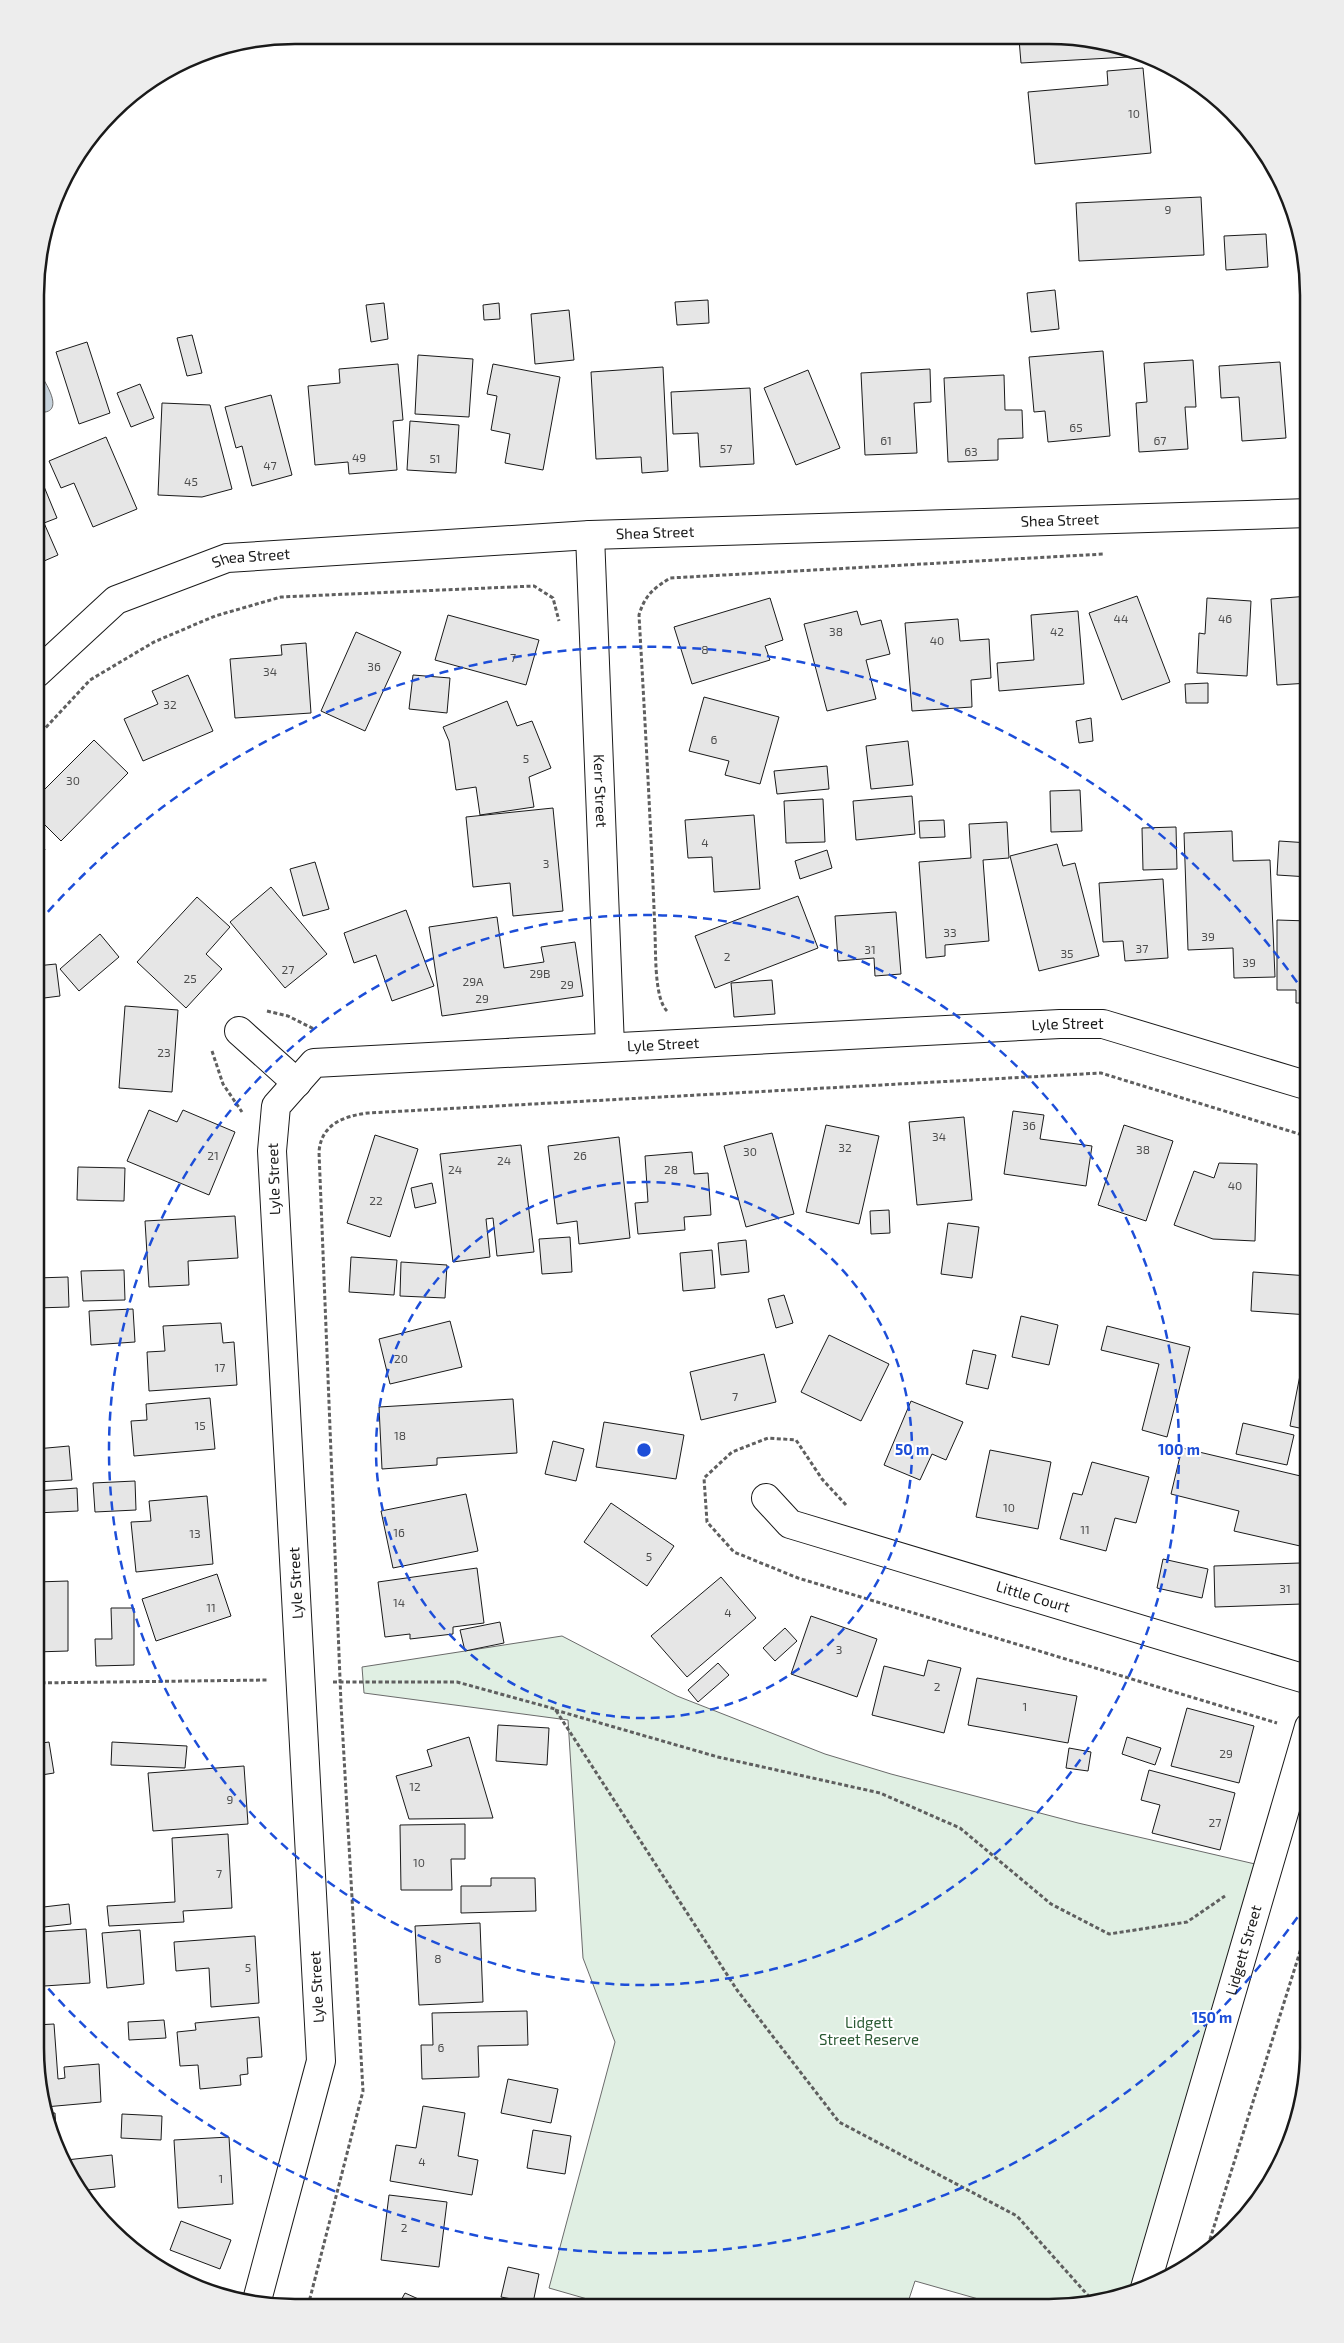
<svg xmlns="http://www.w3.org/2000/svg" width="1344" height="2343" font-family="'Exo 2',sans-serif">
	<rect width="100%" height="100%" fill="#fff"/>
	<path fill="#e0efe3" stroke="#6a6a6a" d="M562 1636 677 1696 825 1754 891 1774 1078 1823 1268 1867 1145 2288 1133 2294 1049 2308H1010L915 2281 906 2308 615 2307 549 2288 615 2042 583 1958 568 1720 364 1693 362 1667Z"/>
	<path fill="#c6d2dc" stroke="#6a6a6a" d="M37 369C44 380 69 416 37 412Z"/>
	<g fill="#e6e6e6" stroke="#1a1a1a">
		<path d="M1019 39 1099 40 1146 56 1021 63Z"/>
		<path d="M1143 68 1151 153 1035 164 1028 92 1108 85 1107 71Z"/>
		<path d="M1201 197 1204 255 1079 261 1076 203Z"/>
		<path d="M1266 234 1268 267 1226 270 1224 236Z"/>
		<path d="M1055 290 1059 329 1031 332 1027 293Z"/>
		<path d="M708 300 709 323 677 325 675 302Z"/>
		<path d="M384 303 388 339 371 342 366 305Z"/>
		<path d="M499 303 500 319 484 320 483 305Z"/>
		<path d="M569 310 574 360 535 364 531 314Z"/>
		<path d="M37 330 43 350 37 351Z"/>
		<path d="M192 335 202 373 187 376 177 338Z"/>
		<path d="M87 342 110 413 79 424 56 352Z"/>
		<path d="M1103 351 1110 436 1048 442 1045 411 1034 412 1029 357Z"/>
		<path d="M418 355 473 359 469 417 415 414Z"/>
		<path d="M1193 360 1196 407H1185L1188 449 1139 452 1136 403 1147 402 1144 363Z"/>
		<path d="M1280 362 1286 438 1242 441 1239 397 1221 398 1219 366Z"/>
		<path d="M398 364 403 420 393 421 397 470 349 474 348 462 315 465 308 386 340 383 339 369Z"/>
		<path d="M493 364 560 377 543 470 505 463 510 434 491 430 497 396 487 394Z"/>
		<path d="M663 367 668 471 642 473 641 457 596 459 591 372Z"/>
		<path d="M930 369 931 402 914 403 917 453 865 455 861 373Z"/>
		<path d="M808 370 840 448 796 465 764 388Z"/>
		<path d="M1004 375 1005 410H1022L1023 438 998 439V460L948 462 944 378Z"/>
		<path d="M140 384 154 418 131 427 117 393Z"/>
		<path d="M750 388 754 464 700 467 698 433 673 434 671 392Z"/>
		<path d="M271 395 292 475 252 486 242 446 236 448 225 407Z"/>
		<path d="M162 403 210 405 232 489 202 497 158 495Z"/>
		<path d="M410 421 459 425 456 473 407 470Z"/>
		<path d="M106 437 137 509 93 527 74 483 61 488 49 461Z"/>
		<path d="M38 472 57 518 44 523 58 555 37 564Z"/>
		<path d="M1137 596 1170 682 1122 700 1089 613Z"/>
		<path d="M1309 596V683L1277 685 1271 599Z"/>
		<path d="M770 598 783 640 765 646 770 660 692 684 674 627Z"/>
		<path d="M1207 598 1251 601 1247 676 1197 673 1199 633 1205 634Z"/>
		<path d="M857 611 861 625 881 620 890 654 866 660 876 699 827 711 804 624Z"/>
		<path d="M1078 611 1084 684 999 691 997 663 1034 660 1031 615Z"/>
		<path d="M448 615 539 640 526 685 435 660Z"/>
		<path d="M958 619 960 641 989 639 991 678 971 680 972 707 912 711 905 623Z"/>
		<path d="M356 632 401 652 365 731 321 711Z"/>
		<path d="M306 643 311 713 235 718 230 659 282 655 281 645Z"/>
		<path d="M188 675 213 731 143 761 124 719 158 704 152 691Z"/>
		<path d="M413 675 450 678 447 713 409 709Z"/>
		<path d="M1208 683V703H1186L1185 684Z"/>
		<path d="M704 697 779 717 760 784 725 775 729 761 689 751Z"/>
		<path d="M507 701 517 726 532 721 551 768 529 777 534 807 480 815 476 787 456 790 449 741 443 727Z"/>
		<path d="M1091 718 1093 741 1079 743 1076 721Z"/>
		<path d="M94 740 128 773 61 841 37 817V797Z"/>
		<path d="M908 741 913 785 871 789 866 746Z"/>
		<path d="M827 766 829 789 777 794 774 771Z"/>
		<path d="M1080 790 1082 831 1051 832 1050 791Z"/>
		<path d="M912 796 915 834 856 840 853 801Z"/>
		<path d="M823 799 825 842 786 843 784 801Z"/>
		<path d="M553 808 563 911 513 916 510 883 473 887 466 817Z"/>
		<path d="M754 815 760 889 714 892 712 857 688 858 685 820Z"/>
		<path d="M944 820 945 837 920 838 919 821Z"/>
		<path d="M1007 822 1009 858 983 860 989 941 945 945V956L926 958 919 862 971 858 969 824Z"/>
		<path d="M1176 827 1177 869 1143 870 1142 828Z"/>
		<path d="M1232 831 1233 861 1270 860 1275 977 1234 978 1233 948 1188 950 1184 833Z"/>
		<path d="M1279 841 1309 843V877L1277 875Z"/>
		<path d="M1057 844 1063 866 1075 863 1099 956 1039 971 1010 856Z"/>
		<path d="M36 846 45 849 36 874Z"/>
		<path d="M827 850 832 868 800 879 795 861Z"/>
		<path d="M315 862 329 909 303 916 290 869Z"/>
		<path d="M1163 879 1168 958 1125 961 1123 941 1103 942 1099 883Z"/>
		<path d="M271 887 327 954 285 988 230 922Z"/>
		<path d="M798 896 818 948 715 988 695 936Z"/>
		<path d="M197 897 230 927 206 954 222 969 186 1008 137 962Z"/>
		<path d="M406 910 434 986 392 1001 376 955 354 963 344 933Z"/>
		<path d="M896 912 901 974 875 976 874 958 838 961 835 916Z"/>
		<path d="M497 917 504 968 544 962 541 947 575 942 583 996 442 1016 429 927Z"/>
		<path d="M1277 920 1309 921V1003H1296V990H1277Z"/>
		<path d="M100 934 119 957 79 991 60 969Z"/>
		<path d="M56 964 60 996 36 999V966Z"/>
		<path d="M772 980 775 1014 734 1017 731 983Z"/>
		<path d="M125 1006 178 1010 172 1092 119 1088Z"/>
		<path d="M149 1110 177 1122 183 1110 235 1132 209 1195 127 1161Z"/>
		<path d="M1013 1111 1044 1115 1040 1139 1092 1146 1086 1186 1004 1174Z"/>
		<path d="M964 1117 972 1200 917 1205 909 1122Z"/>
		<path d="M826 1125 879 1136 859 1224 806 1212Z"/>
		<path d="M1124 1125 1173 1141 1146 1221 1098 1205Z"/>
		<path d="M772 1133 794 1214 746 1227 724 1146Z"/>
		<path d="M375 1135 418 1149 390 1237 347 1223Z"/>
		<path d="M619 1137 630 1238 579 1244 577 1221 557 1224 548 1146Z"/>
		<path d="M521 1145 534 1252 497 1256 493 1218 486 1219 490 1257 453 1262 440 1154Z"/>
		<path d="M692 1152 694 1174 708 1173 711 1215 684 1217 685 1230 638 1234 635 1203 648 1202 645 1156Z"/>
		<path d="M1219 1163 1257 1164 1255 1241 1213 1239 1174 1225 1194 1171 1214 1178Z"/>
		<path d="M78 1167 125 1168 124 1201 77 1200Z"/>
		<path d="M432 1183 436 1203 415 1208 411 1188Z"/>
		<path d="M889 1210 890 1233 871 1234 870 1211Z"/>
		<path d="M235 1216 238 1258 188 1261 189 1285 149 1287 145 1221Z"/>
		<path d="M948 1223 979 1227 972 1278 941 1274Z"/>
		<path d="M570 1237 572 1272 542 1274 539 1239Z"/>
		<path d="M746 1240 749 1272 721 1275 718 1243Z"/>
		<path d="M712 1250 715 1288 683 1291 680 1253Z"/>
		<path d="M351 1257 397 1260 394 1295 349 1292Z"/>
		<path d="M401 1262 447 1265 445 1298 400 1296Z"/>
		<path d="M124 1270 125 1300 83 1301 81 1271Z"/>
		<path d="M1253 1272 1309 1276V1315L1251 1311Z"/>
		<path d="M68 1277 69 1307 36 1308V1278Z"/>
		<path d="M784 1295 793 1323 776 1328 768 1299Z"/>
		<path d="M133 1309 135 1342 91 1345 89 1311Z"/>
		<path d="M1021 1316 1058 1325 1049 1365 1012 1357Z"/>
		<path d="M450 1321 462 1367 390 1384 379 1339Z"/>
		<path d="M1306 1321H1309V1358H1303Z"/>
		<path d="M221 1323 223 1343 234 1342 237 1385 149 1391 147 1352 165 1351 163 1326Z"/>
		<path d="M1107 1326 1190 1347 1167 1437 1142 1430 1159 1364 1101 1350Z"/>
		<path d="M829 1335 889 1364 861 1421 801 1392Z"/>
		<path d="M973 1350 996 1355 988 1389 966 1384Z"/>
		<path d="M764 1354 776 1402 701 1420 690 1372Z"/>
		<path d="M1302 1365 1309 1366V1454L1300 1452 1304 1429 1290 1426Z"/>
		<path d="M210 1398 215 1449 134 1456 131 1421 147 1420 146 1404Z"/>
		<path d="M513 1399 517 1453 437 1458V1465L382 1469 379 1407Z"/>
		<path d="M911 1401 963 1422 946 1460 932 1454 920 1480 884 1465Z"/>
		<path d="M604 1422 684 1435 676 1479 596 1467Z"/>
		<path d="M1243 1423 1294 1435 1287 1465 1236 1454Z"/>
		<path d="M553 1441 584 1449 576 1481 545 1474Z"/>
		<path d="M69 1446 72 1480 36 1482V1449Z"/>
		<path d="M1182 1448 1309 1478V1548L1234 1531 1239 1511 1171 1494Z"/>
		<path d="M990 1450 1051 1462 1038 1529 976 1517Z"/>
		<path d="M1092 1462 1149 1477 1136 1523 1115 1518 1106 1551 1060 1539 1073 1493 1082 1495Z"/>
		<path d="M135 1481 136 1510 95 1512 93 1483Z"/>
		<path d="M77 1488 78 1511 36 1513V1491Z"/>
		<path d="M466 1494 478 1551 393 1568 381 1511Z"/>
		<path d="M207 1496 213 1564 136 1572 131 1522 151 1521 149 1501Z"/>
		<path d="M611 1503 674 1546 647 1586 584 1542Z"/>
		<path d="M1163 1559 1208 1569 1202 1598 1157 1588Z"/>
		<path d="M1300 1563 1302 1604 1215 1607 1214 1566Z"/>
		<path d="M477 1568 484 1623 453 1627V1634L410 1639V1634L385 1637 378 1582Z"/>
		<path d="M217 1574 231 1616 156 1641 142 1599Z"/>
		<path d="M721 1577 756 1618 687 1677 651 1636Z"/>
		<path d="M68 1581V1651L35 1652 36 1582Z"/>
		<path d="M111 1608H134V1665L96 1666 95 1639H112Z"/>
		<path d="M811 1616 877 1639 857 1697 791 1674Z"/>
		<path d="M500 1622 504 1643 465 1651 460 1630Z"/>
		<path d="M785 1628 797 1641 775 1661 763 1648Z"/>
		<path d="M928 1660 961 1668 944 1733 872 1715 884 1666 924 1676Z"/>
		<path d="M718 1663 729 1675 698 1702 688 1690Z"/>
		<path d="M977 1678 1077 1696 1068 1743 968 1725Z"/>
		<path d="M1187 1708 1254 1726 1239 1783 1171 1766Z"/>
		<path d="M498 1725 549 1728 547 1765 496 1761Z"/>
		<path d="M469 1737 493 1818 409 1819 396 1776 432 1766 427 1750Z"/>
		<path d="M1127 1737 1161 1748 1155 1765 1122 1754Z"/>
		<path d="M49 1742 54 1773 35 1776V1744Z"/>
		<path d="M112 1742 187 1746 185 1768 111 1765Z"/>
		<path d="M1069 1748 1091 1752 1088 1771 1066 1768Z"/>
		<path d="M244 1766 248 1824 153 1831 148 1773Z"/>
		<path d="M1149 1770 1235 1793 1220 1850 1152 1833 1160 1805 1141 1800Z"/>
		<path d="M465 1824V1859H451L452 1890H401L400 1825Z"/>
		<path d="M228 1834 232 1908 183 1911 184 1922 109 1926 107 1906 175 1902 172 1838Z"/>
		<path d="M491 1878H535L536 1911 461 1913V1886H491Z"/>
		<path d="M69 1904 71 1924 35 1928V1908Z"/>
		<path d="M480 1923 483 2002 419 2005 415 1926Z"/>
		<path d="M86 1929 90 1983 44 1986 40 1932Z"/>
		<path d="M140 1930 144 1984 107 1988 102 1933Z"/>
		<path d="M255 1936 259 2003 211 2007 209 1968 176 1971 174 1942Z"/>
		<path d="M527 2011 528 2045 478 2046 479 2077 422 2079 421 2045H433L432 2013Z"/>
		<path d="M259 2017 262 2057 247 2058 248 2074 240 2075 241 2085 200 2089 198 2065 180 2066 177 2032 196 2030 195 2023Z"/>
		<path d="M164 2020 166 2038 129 2040 128 2022Z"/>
		<path d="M54 2024 58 2079 65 2078 64 2067 99 2064 101 2102 45 2107 35 2048V2025Z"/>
		<path d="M508 2079 558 2089 551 2123 501 2113Z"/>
		<path d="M423 2106 465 2113 458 2156 478 2160 472 2195 390 2181 396 2145 416 2148Z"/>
		<path d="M46 2113H55L57 2147 49 2132Z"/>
		<path d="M122 2114 162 2116 161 2140 121 2138Z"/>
		<path d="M533 2130 571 2136 565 2174 527 2168Z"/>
		<path d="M229 2137 233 2204 178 2208 174 2140Z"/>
		<path d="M112 2155 115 2187 78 2191 66 2167V2160Z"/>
		<path d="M389 2195 447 2202 439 2267 381 2260Z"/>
		<path d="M181 2221 231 2240 220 2269 170 2250Z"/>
		<path d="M508 2267 539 2274 533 2303 501 2297Z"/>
		<path d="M405 2293 434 2306H398Z"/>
	</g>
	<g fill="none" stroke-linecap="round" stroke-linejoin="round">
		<g stroke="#1a1a1a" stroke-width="30">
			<g id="minor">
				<path id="s1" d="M590 535 610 1047"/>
				<path id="s2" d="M37 673 116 600 227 558 590 535 1309 513"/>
				<path d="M239 1031 297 1083"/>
				<path id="s3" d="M766 1498 790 1524 1309 1680"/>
				<path id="s4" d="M1145 2288 1309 1727"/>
				<path id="s5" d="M256 2304 321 2061 272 1151 276 1106 314 1063 1060 1024H1103L1309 1086"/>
			</g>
		</g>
		<g stroke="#5f5f5f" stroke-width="3" stroke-dasharray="4 2.5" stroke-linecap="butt">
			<path d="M37 737 90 680 154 642 215 616 281 597 534 586 553 598 559 621"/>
			<path d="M267 1011 288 1016 314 1029"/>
			<path d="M667 1011C654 998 656 952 655 934 651 827 645 721 639 615 645 595 653 589 670 578L1104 554"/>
			<path d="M212 1051 223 1084 242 1112"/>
			<path d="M846 1505 822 1479 796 1440 768 1438 732 1452 704 1478 707 1522 734 1552 798 1578 1277 1723"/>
			<path d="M333 1682H457L555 1709 737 1990 839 2122 1017 2216 1093 2301"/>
			<path d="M35 1683 267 1680"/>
			<path d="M555 1710 718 1757 880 1793 960 1828 1051 1904 1109 1934 1187 1922 1225 1896"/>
			<path d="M1206 2252 1308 1926"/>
			<path d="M308 2306 363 2091 341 1704 319 1152C321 1124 344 1116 368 1113L1101 1073 1309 1137"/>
		</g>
		<use href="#minor" stroke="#fff" stroke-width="28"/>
	</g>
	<g fill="none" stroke="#1d4ed8" stroke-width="2.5" stroke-dasharray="9 6">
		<circle cx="644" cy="1450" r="268"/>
		<circle cx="644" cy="1450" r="535"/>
		<path d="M1306 1905A803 803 0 0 1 38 1977M38 923A803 803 0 0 1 1306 995"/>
	</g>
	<g text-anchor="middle" stroke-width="4" stroke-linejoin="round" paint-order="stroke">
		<g font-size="12" fill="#4d4d4d">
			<text x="1134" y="118">10</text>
			<text x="1168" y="214">9</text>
			<text x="1076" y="432">65</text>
			<text x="886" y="445">61</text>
			<text x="1160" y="445">67</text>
			<text x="726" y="453">57</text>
			<text x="971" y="456">63</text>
			<text x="359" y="462">49</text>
			<text x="435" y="463">51</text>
			<text x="270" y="470">47</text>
			<text x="191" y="486">45</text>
			<text x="1121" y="623">44</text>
			<text x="1225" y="623">46</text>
			<text x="836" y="636">38</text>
			<text x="1057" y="636">42</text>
			<text x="937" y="645">40</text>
			<text x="705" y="654">8</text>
			<text x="513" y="662">7</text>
			<text x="374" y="671">36</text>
			<text x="270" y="676">34</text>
			<text x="170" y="709">32</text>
			<text x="714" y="744">6</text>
			<text x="526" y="763">5</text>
			<text x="73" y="785">30</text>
			<text x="705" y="847">4</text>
			<text x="546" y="868">3</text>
			<text x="950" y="937">33</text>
			<text x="1208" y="941">39</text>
			<text x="1142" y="953">37</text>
			<text x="870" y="954">31</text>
			<text x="1067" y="958">35</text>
			<text x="727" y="961">2</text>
			<text x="1249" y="967">39</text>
			<text x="288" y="974">27</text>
			<text x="540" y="978">29B</text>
			<text x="190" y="983">25</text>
			<text x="473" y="986">29A</text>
			<text x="567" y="989">29</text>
			<text x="482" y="1003">29</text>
			<text x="164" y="1057">23</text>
			<text x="1029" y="1130">36</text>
			<text x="939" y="1141">34</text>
			<text x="845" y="1152">32</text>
			<text x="1143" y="1154">38</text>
			<text x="750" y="1156">30</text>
			<text x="213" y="1160">21</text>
			<text x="580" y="1160">26</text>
			<text x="504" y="1165">24</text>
			<text x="455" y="1174">24</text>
			<text x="671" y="1174">28</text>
			<text x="1235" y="1190">40</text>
			<text x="376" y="1205">22</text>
			<text x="401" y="1363">20</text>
			<text x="220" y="1372">17</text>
			<text x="735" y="1401">7</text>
			<text x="200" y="1430">15</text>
			<text x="400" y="1440">18</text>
			<text x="1009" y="1512">10</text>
			<text x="1085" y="1534">11</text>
			<text x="399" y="1537">16</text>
			<text x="195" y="1538">13</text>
			<text x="649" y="1561">5</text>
			<text x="1285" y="1593">31</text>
			<text x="399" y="1607">14</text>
			<text x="211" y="1612">11</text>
			<text x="728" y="1617">4</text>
			<text x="839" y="1654">3</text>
			<text x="937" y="1691">2</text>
			<text x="1025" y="1711">1</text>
			<text x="1226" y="1758">29</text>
			<text x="415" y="1791">12</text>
			<text x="230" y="1804">9</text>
			<text x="1215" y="1827">27</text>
			<text x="419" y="1867">10</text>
			<text x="219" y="1878">7</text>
			<text x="438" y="1963">8</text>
			<text x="248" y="1972">5</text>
			<text x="441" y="2052">6</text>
			<text x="422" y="2166">4</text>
			<text x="221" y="2183">1</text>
			<text x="404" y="2232">2</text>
		</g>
		<g font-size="15" fill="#1a1a1a" stroke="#fff">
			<text dy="5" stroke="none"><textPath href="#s2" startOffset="1060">Shea Street</textPath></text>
			<text dy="5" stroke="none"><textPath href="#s2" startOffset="655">Shea Street</textPath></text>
			<text dy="5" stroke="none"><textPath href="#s2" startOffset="250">Shea Street</textPath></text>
			<text dy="5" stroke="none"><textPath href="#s1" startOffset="256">Kerr Street</textPath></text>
			<text dy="5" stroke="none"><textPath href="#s5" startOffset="2020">Lyle Street</textPath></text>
			<text dy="5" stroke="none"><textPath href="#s5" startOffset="1615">Lyle Street</textPath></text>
			<text transform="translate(274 1179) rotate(-92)" y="5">Lyle Street</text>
			<text transform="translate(296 1583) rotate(-93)" y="5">Lyle Street</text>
			<text dy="5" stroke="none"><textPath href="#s3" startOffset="289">Little Court</textPath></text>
			<text dy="5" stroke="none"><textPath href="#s4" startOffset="352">Lidgett Street</textPath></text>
			<text transform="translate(317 1987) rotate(-93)" y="5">Lyle Street</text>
		</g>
		<g font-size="15" fill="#2b5a34" stroke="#fff">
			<text x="869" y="2028">Lidgett<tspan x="869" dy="17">Street Reserve</tspan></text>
		</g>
	</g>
	<path d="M0 0H1344V2343H0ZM295 44H1049A251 251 0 0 1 1300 295V2048A251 251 0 0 1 1049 2299H295A251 251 0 0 1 44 2048V295A251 251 0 0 1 295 44Z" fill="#ededed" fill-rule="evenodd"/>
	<path fill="none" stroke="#1a1a1a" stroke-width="2.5" d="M295 44H1049A251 251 0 0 1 1300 295V2048A251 251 0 0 1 1049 2299H295A251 251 0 0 1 44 2048V295A251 251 0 0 1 295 44Z"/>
	<circle cx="644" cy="1450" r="8" fill="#1d4ed8" stroke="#fff" stroke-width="2.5"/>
	<g font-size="15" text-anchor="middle" font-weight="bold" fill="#1d4ed8" stroke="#fff" stroke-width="4" stroke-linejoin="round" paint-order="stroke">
		<text x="912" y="1455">50 m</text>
		<text x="1179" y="1455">100 m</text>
		<text x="1212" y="2023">150 m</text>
	</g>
</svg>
